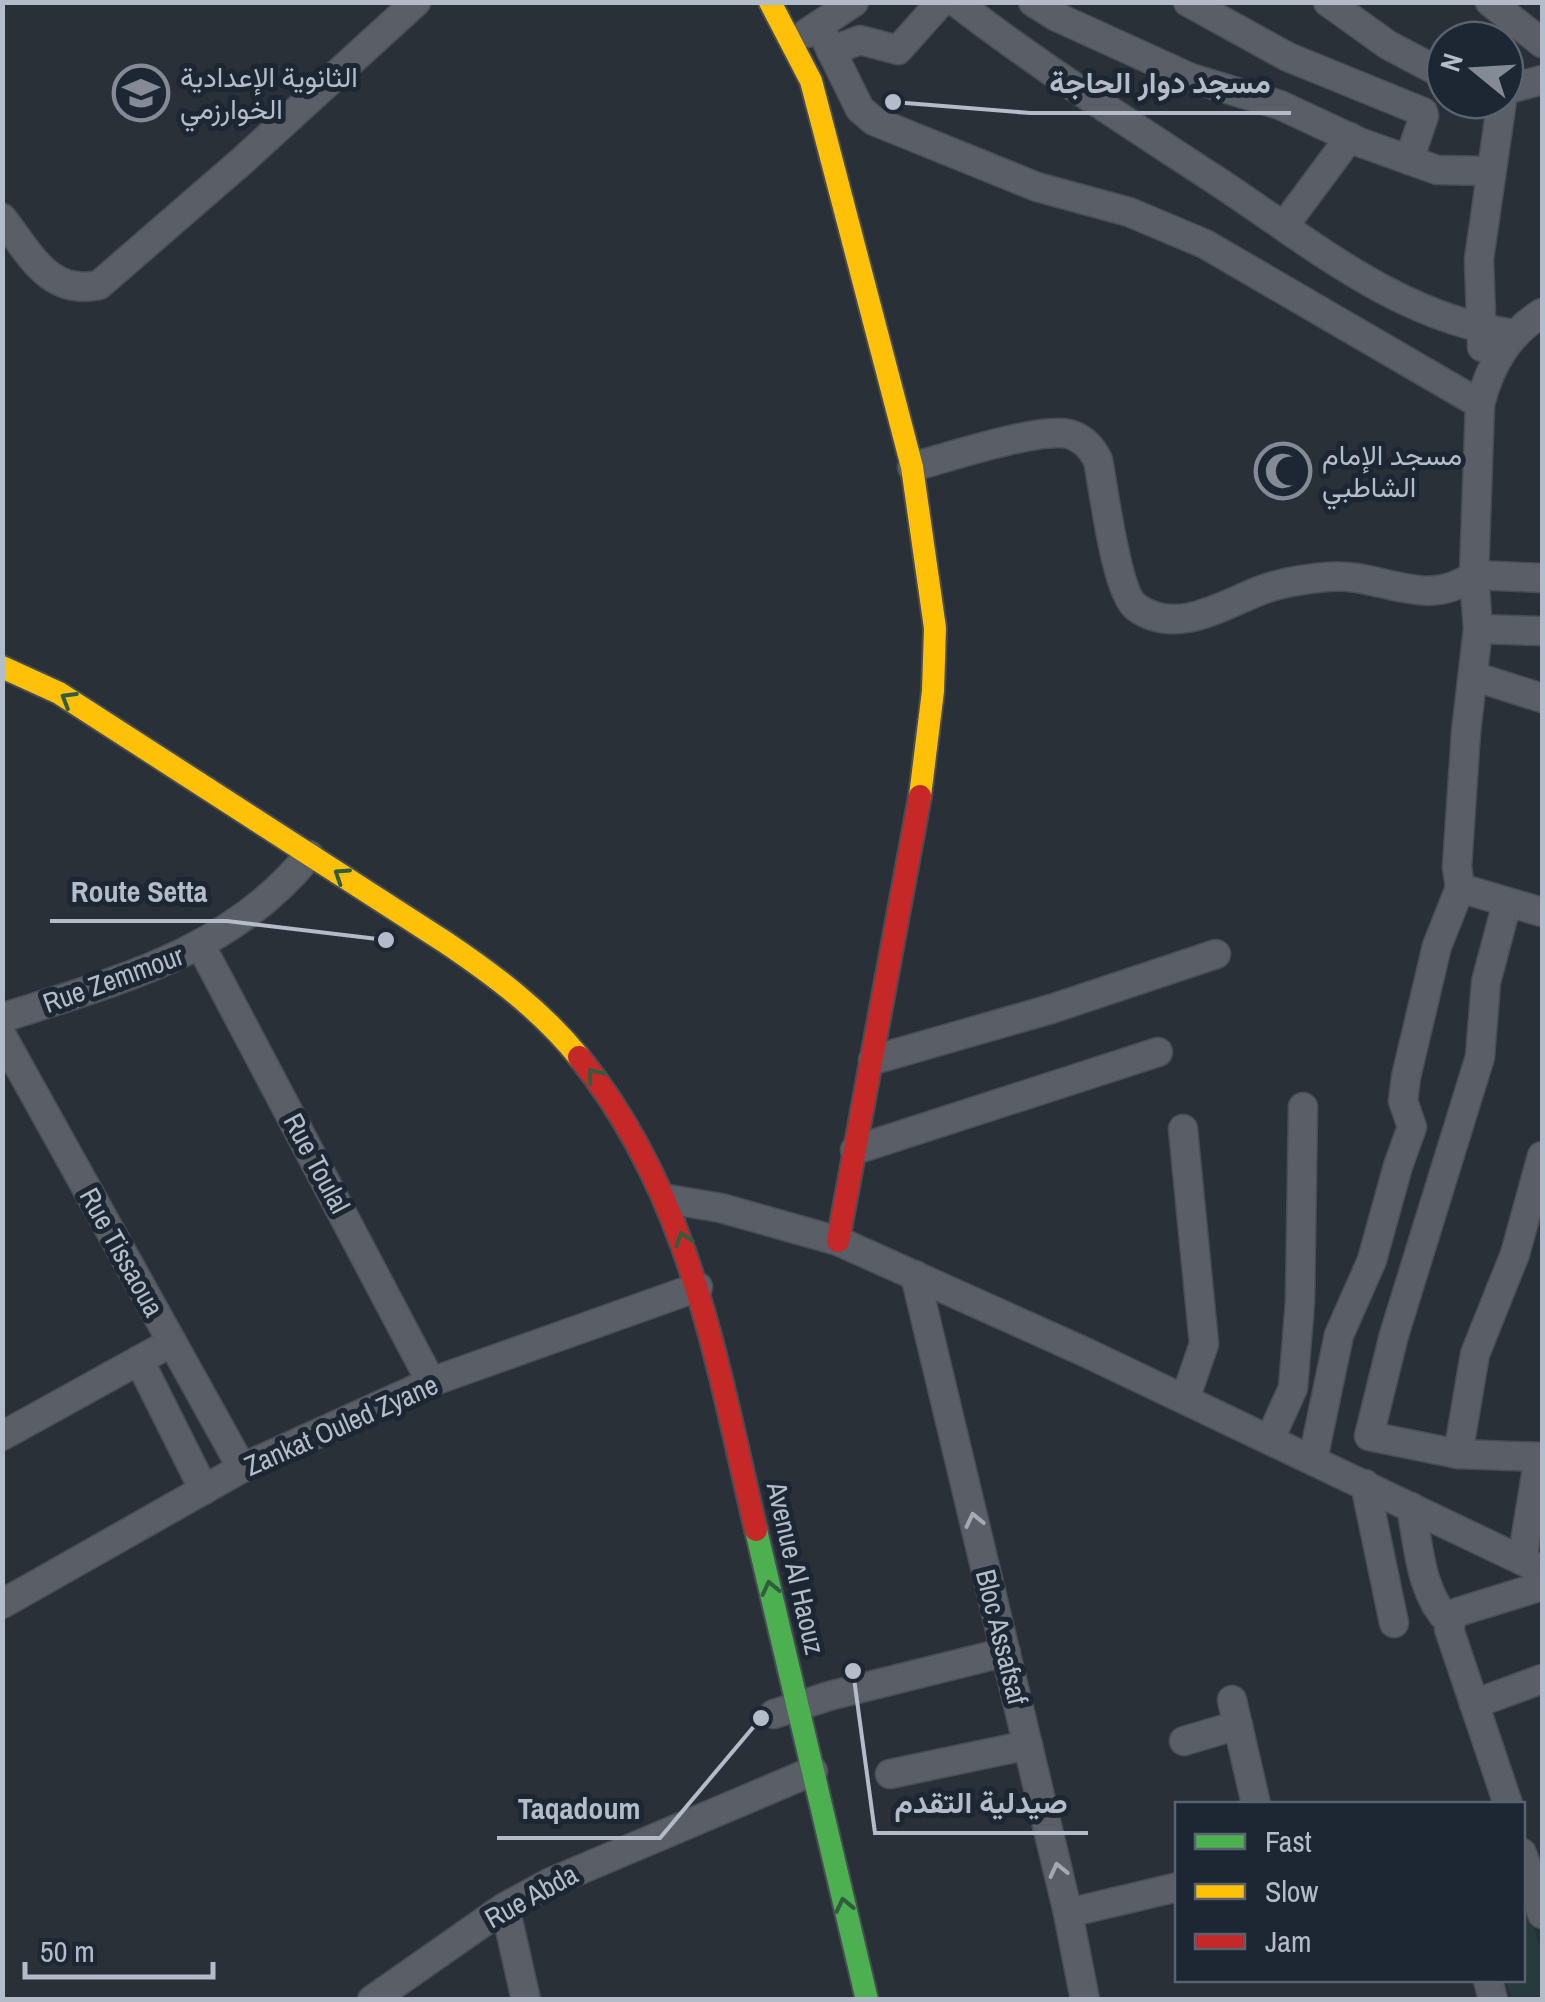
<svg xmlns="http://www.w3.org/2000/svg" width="1545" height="2002" font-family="'Archivo Narrow',Vazirmatn,sans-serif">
	<rect width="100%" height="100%" fill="#2a3038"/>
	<path fill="#273a3e" d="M1523 1893 1542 1953V1999H1512L1506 1980H1522Z"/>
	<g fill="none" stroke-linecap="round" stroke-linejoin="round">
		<g stroke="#484c53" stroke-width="31">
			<g id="street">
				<path d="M956 2C1039 66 1127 122 1214 179 1309 241 1398 319 1515 334"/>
				<path d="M1033 2 1057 17 1191 78 1280 105 1359 142 1437 170 1490 171"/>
				<path d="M1188 2 1288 57 1423 112 1424 116 1409 160"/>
				<path d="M1328 2 1388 45 1445 75"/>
				<path d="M1490 2 1542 43"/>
				<path d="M819 26 860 109 874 121 1037 187 1129 212 1205 244 1480 404"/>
				<path d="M807 33 854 2"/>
				<path d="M831 51 860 40 898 50 941 2"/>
				<path d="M1505 90 1542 80"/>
				<path d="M2 218C30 253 48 296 99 285L242 161 416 2"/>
				<path d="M1284 226 1350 137"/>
				<path d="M1482 347 1479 259 1502 100"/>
				<path d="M912 467C947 458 1038 427 1069 434 1083 438 1092 448 1098 460 1104 490 1116 592 1136 607 1175 636 1221 606 1259 591 1278 583 1305 579 1326 577 1379 571 1425 612 1474 575L1542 578"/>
				<path d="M1478 629 1542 631"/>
				<path d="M1473 676 1542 698"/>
				<path d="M1460 888 1542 912"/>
				<path d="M1507 903 1486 982 1480 1057 1394 1335 1369 1436 1458 1454 1542 1457"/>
				<path d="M201 946 431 1382"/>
				<path d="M2 1018C116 981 232 952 309 855"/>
				<path d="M2 1036 242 1468"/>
				<path d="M873 1060 1051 1009 1216 954"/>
				<path d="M1183 1129 1204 1344 1185 1399"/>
				<path d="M855 1150 1158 1052"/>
				<path d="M668 1199 721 1208 838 1241 1087 1353 1542 1570"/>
				<path d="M915 1275 1068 1913 1085 2000"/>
				<path d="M139 1360 204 1490"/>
				<path d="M2 1436 172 1342"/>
				<path d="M1270 1439 1293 1388 1300 1302 1303 1107"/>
				<path d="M1458 1454 1475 1354 1515 1254 1542 1156"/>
				<path d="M1313 1459 1339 1335 1372 1260 1398 1166 1412 1127 1403 1101 1406 1077 1437 946 1460 888 1457 867 1466 732 1478 629 1474 575 1480 404C1490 365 1508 334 1542 313"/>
				<path d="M1365 1484 1394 1623"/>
				<path d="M1411 1507C1419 1547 1420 1593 1450 1623"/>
				<path d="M1522 1560 1539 1457"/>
				<path d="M2 1604 242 1468 431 1382 698 1287"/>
				<path d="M1232 1700 1256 1804"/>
				<path d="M1474 1704 1542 1679"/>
				<path d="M774 1714 829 1696 1006 1652"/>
				<path d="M1184 1741 1238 1725"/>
				<path d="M890 1774 1028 1745"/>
				<path d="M1508 1804 1449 1629 1452 1618 1458 1612 1542 1586"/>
				<path d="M1522 1853 1542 1914"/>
				<path d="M505 1907 526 2000"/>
				<path d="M1068 1913 1178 1887"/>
				<path d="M1488 1980 1493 2000"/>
				<path d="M372 2000 505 1907 549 1883 813 1771"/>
			</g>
		</g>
		<g stroke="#484c53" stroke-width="26">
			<path id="fast" d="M756 1530 867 2000"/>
		</g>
		<g stroke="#484c53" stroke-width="26">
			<g id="slow">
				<path d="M770 2 811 81 912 467 935 628 933 691 920 796"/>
				<path d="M2 667 59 693 445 942C494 975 542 1011 579 1057"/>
			</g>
		</g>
		<g stroke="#484c53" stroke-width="26">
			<g id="jam">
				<path d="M579 1057C691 1196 716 1361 756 1530"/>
				<path d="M838 1241 920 796"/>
			</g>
		</g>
		<use href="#street" stroke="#5a5e66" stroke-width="28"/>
		<use href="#fast" stroke="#4caf50" stroke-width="22"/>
		<use href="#slow" stroke="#ffc107" stroke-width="22"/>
		<use href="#jam" stroke="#c62828" stroke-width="22"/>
	</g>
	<defs><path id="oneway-chevron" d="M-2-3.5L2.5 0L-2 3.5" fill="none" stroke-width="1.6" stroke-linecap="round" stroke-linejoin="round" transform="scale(2.5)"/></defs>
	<g stroke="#305d3f">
		<use href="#oneway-chevron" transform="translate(68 699) rotate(-149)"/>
		<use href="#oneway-chevron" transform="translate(341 875) rotate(-147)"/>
		<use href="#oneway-chevron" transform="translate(594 1075) rotate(-128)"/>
		<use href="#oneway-chevron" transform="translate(683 1239) rotate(-108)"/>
		<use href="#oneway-chevron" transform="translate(770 1588) rotate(-103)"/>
		<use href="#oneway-chevron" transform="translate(844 1905) rotate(-103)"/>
	</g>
	<g stroke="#a2a9b5">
		<use href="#oneway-chevron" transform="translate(974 1520) rotate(-103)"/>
		<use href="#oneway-chevron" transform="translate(1058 1870) rotate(-103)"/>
	</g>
	<defs>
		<g id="school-ring" transform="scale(2.875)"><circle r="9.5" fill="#1d2633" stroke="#848b96" stroke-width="1.5"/><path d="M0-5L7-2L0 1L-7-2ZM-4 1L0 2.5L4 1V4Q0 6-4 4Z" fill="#848b96"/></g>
		<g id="mosque-ring" transform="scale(2.875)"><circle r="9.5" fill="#1d2633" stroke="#848b96" stroke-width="1.5"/><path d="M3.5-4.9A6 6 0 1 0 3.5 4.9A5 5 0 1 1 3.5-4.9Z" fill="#848b96"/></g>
	</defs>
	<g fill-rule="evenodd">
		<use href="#school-ring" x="141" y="93"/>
		<use href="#mosque-ring" x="1283" y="471"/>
	</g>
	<g text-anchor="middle" stroke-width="10" stroke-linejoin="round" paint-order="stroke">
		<g font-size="28" fill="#b4bcc9" stroke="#1d2633" text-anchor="start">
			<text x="180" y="87">الثانوية الإعدادية<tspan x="180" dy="32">الخوارزمي</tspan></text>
			<text x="1322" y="465">مسجد الإمام<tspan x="1322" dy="32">الشاطبي</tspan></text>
		</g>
		<g font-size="28" fill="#b4bcc9" stroke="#1d2633">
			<text transform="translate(113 979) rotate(-20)" y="10">Rue Zemmour</text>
			<text transform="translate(317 1163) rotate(62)" y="10">Rue Toulal</text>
			<text transform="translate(122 1252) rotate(61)" y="10">Rue Tissaoua</text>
			<text transform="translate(341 1425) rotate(-24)" y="10">Zankat Ouled Zyane</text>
			<text transform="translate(796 1568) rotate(77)" y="10">Avenue Al Haouz</text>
			<text transform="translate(1002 1637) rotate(76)" y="10">Bloc Assafsaf</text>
			<text transform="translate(531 1896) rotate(-29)" y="10">Rue Abda</text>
		</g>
	</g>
	<path fill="none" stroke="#b4bcc9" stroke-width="4" d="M893 102L1030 113H1291M386 940L227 921H50M853 1671L875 1833H1088M761 1718L660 1838H497"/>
	<g fill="#b4bcc9" stroke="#1d2633" stroke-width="4">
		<circle cx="893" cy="102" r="10"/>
		<circle cx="386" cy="940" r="10"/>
		<circle cx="853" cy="1671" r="10"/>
		<circle cx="761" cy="1718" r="10"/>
	</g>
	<g font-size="30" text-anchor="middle" font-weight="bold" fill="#b4bcc9" stroke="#1d2633" stroke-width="10" stroke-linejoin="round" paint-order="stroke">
		<text x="1160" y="93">مسجد دوار الحاجة</text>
		<text x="139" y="902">Route Setta</text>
		<text x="981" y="1813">صيدلية التقدم</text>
		<text x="579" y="1819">Taqadoum</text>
	</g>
	<rect width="1545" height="2002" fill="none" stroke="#b4bcc9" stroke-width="10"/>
	<rect x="1175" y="1802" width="350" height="180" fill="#1d2633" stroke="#59626f" stroke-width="2.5"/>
	<rect x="1195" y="1834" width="50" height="15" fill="#4caf50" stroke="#59626f" stroke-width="2.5"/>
	<text x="1265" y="1852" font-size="30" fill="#b4bcc9">Fast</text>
	<rect x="1195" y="1884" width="50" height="15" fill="#ffc107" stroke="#59626f" stroke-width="2.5"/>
	<text x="1265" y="1902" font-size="30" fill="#b4bcc9">Slow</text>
	<rect x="1195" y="1934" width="50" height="15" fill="#c62828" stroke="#59626f" stroke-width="2.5"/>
	<text x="1265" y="1952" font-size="30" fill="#b4bcc9">Jam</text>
	<g transform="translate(1475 70) rotate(288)"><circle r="48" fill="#1d2633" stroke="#59626f" stroke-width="2.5"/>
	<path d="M0-8L18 38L0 25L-18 38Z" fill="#848b96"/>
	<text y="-15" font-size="28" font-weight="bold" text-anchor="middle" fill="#b4bcc9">N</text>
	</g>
	<path d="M25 1962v15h188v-15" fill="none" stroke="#b4bcc9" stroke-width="5"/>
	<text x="40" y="1962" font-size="30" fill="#b4bcc9" stroke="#1d2633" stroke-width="8" paint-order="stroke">50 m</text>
</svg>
